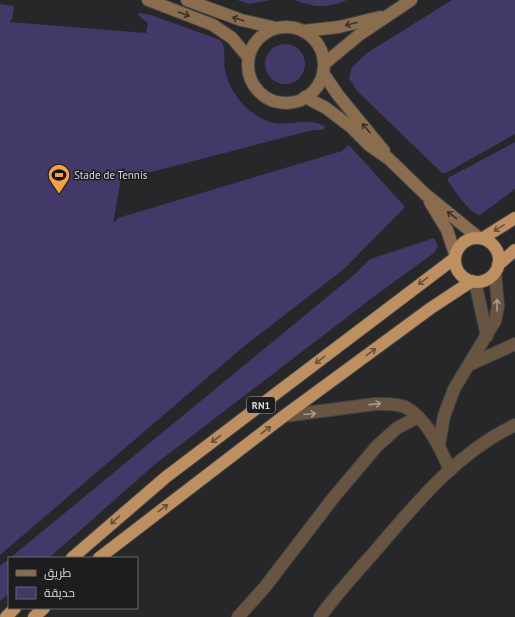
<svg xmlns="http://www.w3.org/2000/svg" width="515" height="617" font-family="'PT Sans',Cairo,sans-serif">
	<rect width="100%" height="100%" fill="#272729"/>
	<g fill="#423968">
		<path d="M237 0H270L249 4Z"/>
		<path d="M295 0H347C326 8 316 8 295 0Z"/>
		<path d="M452 0H515V134L446 173H442L357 91 349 78 352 67 367 53Z"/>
		<path d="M0 4 14 6 12 19 9 22 146 33 148 23 138 15 139 13 151 15 220 40C227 47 223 61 225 70 229 89 241 106 257 116 284 133 301 114 325 126L323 130H313L128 178 123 166 113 224 118 218 342 151 349 145 405 207 344 269 243 347 0 555Z"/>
		<circle cx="285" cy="64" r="20"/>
		<path d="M515 142V189L480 215C470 215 454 189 448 181V178Z"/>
		<path d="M434 238 438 246 434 253 372 298 154 465 49 558H10L355 274 370 259Z"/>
		<path d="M9 559V593L0 601V566Z"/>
	</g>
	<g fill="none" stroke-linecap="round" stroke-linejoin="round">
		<g stroke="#434345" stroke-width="14">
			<g id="street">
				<path d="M475 282 487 336"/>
				<path d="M471 364 515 344"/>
				<path d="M284 416 375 404C385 404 396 403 405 407 427 418 441 450 450 470"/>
				<path d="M439 445 444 416 454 389 495 321 498 306 495 272"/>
				<path d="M238 617 265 587 334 497 377 446 397 428 418 417"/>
				<path d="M320 617C337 593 358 571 377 549 417 502 458 452 515 425"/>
			</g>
		</g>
		<g stroke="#434345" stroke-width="14">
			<g id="secondary">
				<path d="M148 0 213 25 232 38 248 57"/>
				<path d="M187 0 241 20 276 28"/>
				<circle cx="286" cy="65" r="38"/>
				<path d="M303 31 339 27 380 17"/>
				<path d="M324 64 359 35 411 0"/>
				<path d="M323 73 338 95 384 151"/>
				<path d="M305 97 326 108 351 127 369 145 389 159 425 194 479 238"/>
				<path d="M430 202 447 230 455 254"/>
			</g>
		</g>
		<g stroke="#434345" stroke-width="14">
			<g id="highway">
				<path d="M483 238 515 218"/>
				<circle cx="477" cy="260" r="22"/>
				<path d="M498 265 515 250"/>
				<path d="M72 558 166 477 455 258"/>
				<path d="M99 558 284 416 431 308 472 281"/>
				<path d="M6 617 15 608"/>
				<path d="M34 617 44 608"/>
			</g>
		</g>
		<use href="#street" stroke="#675441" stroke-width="12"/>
		<use href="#secondary" stroke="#8a6d4e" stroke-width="12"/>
		<use href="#highway" stroke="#be9061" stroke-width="12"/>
	</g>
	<defs><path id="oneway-shaft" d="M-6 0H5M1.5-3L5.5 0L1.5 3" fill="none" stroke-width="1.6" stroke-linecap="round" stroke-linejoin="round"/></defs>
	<g stroke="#38312c">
		<use href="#oneway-shaft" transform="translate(184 14) rotate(20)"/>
		<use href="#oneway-shaft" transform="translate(238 19) rotate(-163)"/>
		<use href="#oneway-shaft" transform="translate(351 24) rotate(166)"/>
		<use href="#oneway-shaft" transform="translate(366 128) rotate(-130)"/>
		<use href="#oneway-shaft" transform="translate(452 215) rotate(-143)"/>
	</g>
	<g stroke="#65513d">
		<use href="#oneway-shaft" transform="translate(499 228) rotate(148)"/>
		<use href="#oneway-shaft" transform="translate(423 281) rotate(143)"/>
		<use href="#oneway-shaft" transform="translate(371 352) rotate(-36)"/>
		<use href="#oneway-shaft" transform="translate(320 360) rotate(143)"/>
		<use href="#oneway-shaft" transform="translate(266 430) rotate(-37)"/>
		<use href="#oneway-shaft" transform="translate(216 439) rotate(143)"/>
		<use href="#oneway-shaft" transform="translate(163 508) rotate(-37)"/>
		<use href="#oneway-shaft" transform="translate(115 520) rotate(139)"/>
	</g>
	<g stroke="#a59c95">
		<use href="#oneway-shaft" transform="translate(497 305) rotate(-90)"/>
		<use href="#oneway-shaft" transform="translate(375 404) rotate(-6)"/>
		<use href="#oneway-shaft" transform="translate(310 414) rotate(-5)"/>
	</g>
	<defs>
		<g id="stadium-pin" transform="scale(1.15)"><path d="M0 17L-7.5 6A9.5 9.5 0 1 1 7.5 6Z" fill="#f4a344" stroke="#1d1d20"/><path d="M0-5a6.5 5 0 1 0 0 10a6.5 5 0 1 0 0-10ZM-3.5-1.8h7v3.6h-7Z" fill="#111"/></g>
	</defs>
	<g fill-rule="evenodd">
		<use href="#stadium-pin" x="59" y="175"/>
	</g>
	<g text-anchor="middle" stroke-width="3" stroke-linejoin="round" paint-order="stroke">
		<rect fill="#1d1d20" stroke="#a09fa2" stroke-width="1" x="247" y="397" width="28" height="16" rx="3"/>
		<g font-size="10" font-weight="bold" fill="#d8d7d9">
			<text x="261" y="409">RN1</text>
		</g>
		<g font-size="11" fill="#d8d7d9" stroke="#1d1d20" text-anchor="start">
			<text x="74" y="179">Stade de Tennis</text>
		</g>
	</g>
	<rect x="8" y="557" width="130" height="52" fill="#1d1d20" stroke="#68676a"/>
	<rect x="16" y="570" width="20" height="6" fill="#8a6d4e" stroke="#68676a"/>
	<text x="44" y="577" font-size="12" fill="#d8d7d9">طريق</text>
	<rect x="16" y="587" width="20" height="12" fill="#423968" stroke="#68676a"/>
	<text x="44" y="597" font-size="12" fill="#d8d7d9">حديقة</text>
</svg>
